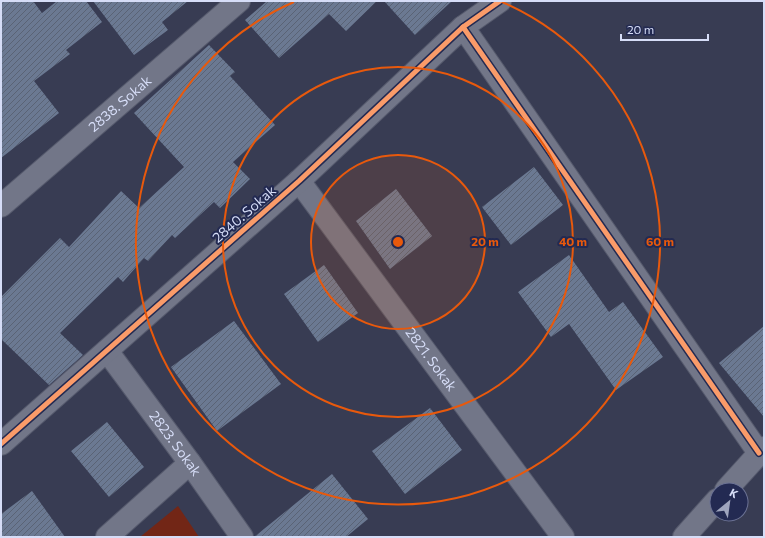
<svg xmlns="http://www.w3.org/2000/svg" width="765" height="538" font-family="Commissioner,sans-serif">
	<defs>
		<pattern id="building-hatch" width="6" height="6" patternUnits="userSpaceOnUse"><rect width="6" height="6" fill="#6b7992"/><path d="M-1 1l2-2M0 6l6-6M5 7l2-2" fill="none" stroke="#5a6375"/></pattern>
	</defs>
	<rect width="100%" height="100%" fill="#383c53"/>
	<path fill="#722616" d="M178 506 199 537H140Z"/>
	<g fill="url(#building-hatch)">
		<path d="M1 1H33L42 13 57 1H86L102 22 66 50 70 54 34 81 59 113 1 158Z"/>
		<path d="M93 1H188L162 22 168 30 134 55Z"/>
		<path d="M267 1H377L346 31 329 14 279 58 245 20Z"/>
		<path d="M384 1H452L415 35Z"/>
		<path d="M209 45 235 72 230 76 275 125 233 162 250 179 220 208 214 202 175 238 172 235 148 261 144 258 123 282 118 277 60 333 83 355 49 385 1 339V297L60 238 69 247 121 191 139 208 184 167 134 113Z"/>
		<path d="M534 167 563 205 511 245 482 207Z"/>
		<path d="M396 189 432 236 390 269 356 221Z"/>
		<path d="M569 255 609 312 623 302 663 357 616 390 569 324 551 337 518 292Z"/>
		<path d="M324 265 358 313 318 342 284 294Z"/>
		<path d="M234 321 281 384 217 431 171 367Z"/>
		<path d="M764 326V417L719 363Z"/>
		<path d="M430 408 462 450 405 494 372 451Z"/>
		<path d="M107 422 144 467 109 497 71 451Z"/>
		<path d="M332 474 368 519 346 537H254Z"/>
		<path d="M32 491 65 537H1V514Z"/>
	</g>
	<g fill="none" stroke-linecap="round" stroke-linejoin="round">
		<g stroke="#565a6d" stroke-width="24">
			<g id="street">
				<path d="M463 27 759 453"/>
				<path id="s1" d="M299 181 563 537"/>
				<path id="s2" d="M1 206 239 1"/>
				<path id="s3" d="M107 351 190 463 242 537"/>
				<path d="M1 444 299 181 463 27 500 1"/>
				<path d="M107 537 190 463"/>
			</g>
		</g>
		<g stroke="#565a6d" stroke-width="24">
			<g id="secondary">
				<path d="M726 490 764 448"/>
				<path d="M684 537 717 500"/>
			</g>
		</g>
		<use href="#street" stroke="#727688" stroke-width="22"/>
		<use href="#secondary" stroke="#727688" stroke-width="22"/>
		<g stroke="#232a52" stroke-width="8">
			<g id="cycleway">
				<path d="M463 27 759 453"/>
				<path d="M1 444 299 181 463 27 500 1"/>
			</g>
		</g>
		<use href="#cycleway" stroke="#fa9b69" stroke-width="5"/>
	</g>
	<circle cx="398" cy="242" r="87" fill="#e8590c" fill-opacity=".12"/>
	<g fill="none" stroke="#e8590c" stroke-width="2">
		<circle cx="398" cy="242" r="87"/>
		<circle cx="398" cy="242" r="175"/>
		<path d="M502 2A262 262 0 1 1 294 2"/>
	</g>
	<g text-anchor="middle" stroke-width="4" stroke-linejoin="round" paint-order="stroke">
		<g font-size="14" fill="#d6ddf7" stroke="#232a52">
			<text dy="5" stroke="none"><textPath href="#s2" startOffset="157">2838. Sokak</textPath></text>
			<text transform="translate(244 214) rotate(-41)" y="5">2840. Sokak</text>
			<text dy="5" stroke="none"><textPath href="#s1" startOffset="222">2821. Sokak</textPath></text>
			<text dy="5" stroke="none"><textPath href="#s3" startOffset="115">2823. Sokak</textPath></text>
		</g>
	</g>
	<circle cx="398" cy="242" r="6" fill="#e8590c" stroke="#232a52" stroke-width="2"/>
	<g font-size="12" text-anchor="middle" font-weight="bold" fill="#e8590c" stroke="#232a52" stroke-width="4" stroke-linejoin="round" paint-order="stroke">
		<text x="485" y="246">20 m</text>
		<text x="573" y="246">40 m</text>
		<text x="660" y="246">60 m</text>
	</g>
	<rect width="765" height="538" fill="none" stroke="#d6ddf7" stroke-width="4"/>
	<g transform="translate(729 502) rotate(29)"><circle r="19" fill="#232a52" stroke="#6b7294"/>
	<path d="M0-3L7 15L0 10L-7 15Z" fill="#9fa5be"/>
	<text y="-6" font-size="11" font-weight="bold" text-anchor="middle" fill="#d6ddf7">K</text>
	</g>
	<path d="M621 34v6h87v-6" fill="none" stroke="#d6ddf7" stroke-width="2"/>
	<text x="627" y="34" font-size="12" fill="#d6ddf7" stroke="#232a52" stroke-width="3" paint-order="stroke">20 m</text>
</svg>
